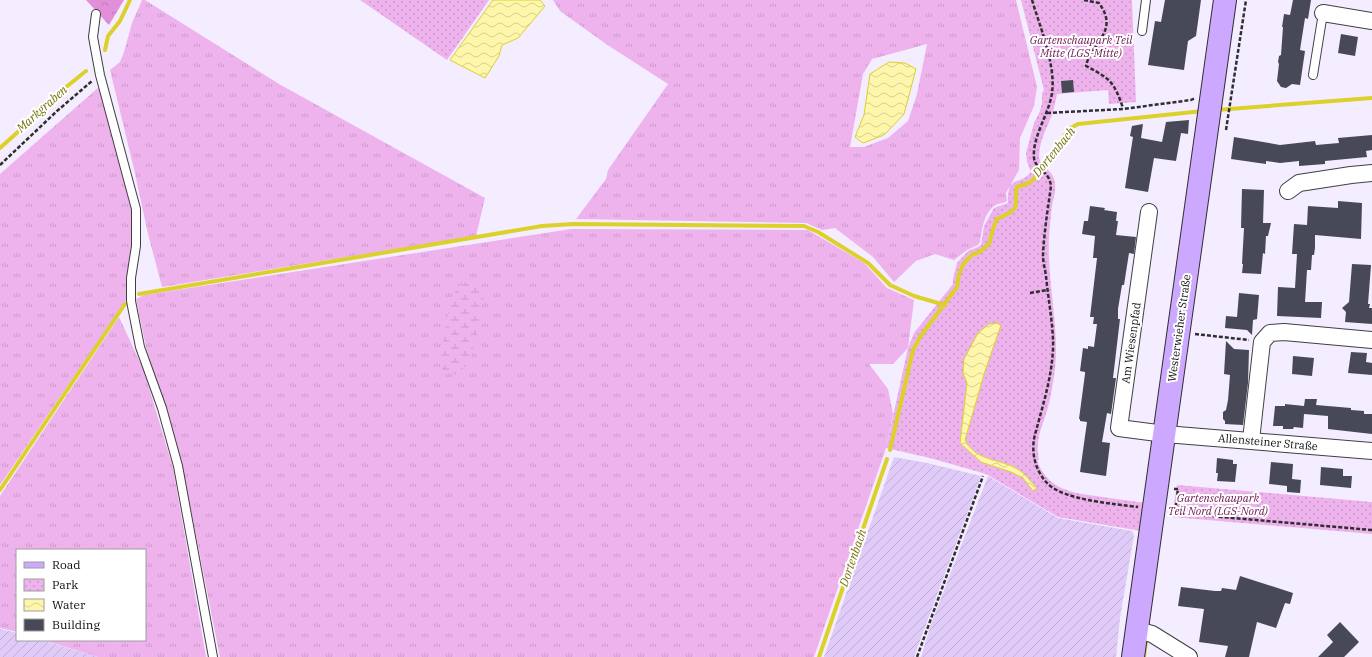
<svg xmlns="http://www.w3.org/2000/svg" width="1372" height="657" font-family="'IBM Plex Serif',serif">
	<defs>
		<pattern id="farmland-furrows" width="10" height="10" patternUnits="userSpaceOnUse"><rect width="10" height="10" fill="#dfcaf8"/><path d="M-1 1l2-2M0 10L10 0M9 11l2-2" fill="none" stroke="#beacd3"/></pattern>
		<pattern id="grass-tufts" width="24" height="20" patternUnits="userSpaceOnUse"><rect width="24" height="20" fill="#eeb2ed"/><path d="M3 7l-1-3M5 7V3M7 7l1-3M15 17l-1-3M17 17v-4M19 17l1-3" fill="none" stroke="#cb98ca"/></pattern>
		<pattern id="forest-crowns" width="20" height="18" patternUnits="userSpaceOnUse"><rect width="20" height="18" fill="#e18fd9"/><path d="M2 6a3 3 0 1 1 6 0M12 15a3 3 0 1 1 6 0" fill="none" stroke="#c07ab9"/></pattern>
		<pattern id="wetland-marsh" width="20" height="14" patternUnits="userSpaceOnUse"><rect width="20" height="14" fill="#eeb2ed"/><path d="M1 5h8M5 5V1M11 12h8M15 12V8" fill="none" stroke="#cb98ca"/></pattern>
		<pattern id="park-dots" width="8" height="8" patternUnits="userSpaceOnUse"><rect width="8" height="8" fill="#eeb2ed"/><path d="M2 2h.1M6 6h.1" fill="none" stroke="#cb98ca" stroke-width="1.8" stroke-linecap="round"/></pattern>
		<pattern id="water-waves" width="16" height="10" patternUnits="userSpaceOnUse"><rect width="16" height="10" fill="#fdf6ab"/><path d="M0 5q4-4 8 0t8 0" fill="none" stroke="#d8d292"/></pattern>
	</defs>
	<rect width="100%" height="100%" fill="#f3edff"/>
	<g fill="url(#farmland-furrows)">
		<path d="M894 457 927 463 981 476 914 657H824Z"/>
		<path d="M988 476 1058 518 1132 531 1134 535 1120 618 1116 657H921L931 624Z"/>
		<path d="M0 629 17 633V640H41L98 657H0Z"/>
	</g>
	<g fill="url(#grass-tufts)" fill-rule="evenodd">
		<path d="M142 0H145L279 84 485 198 476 236 162 287 148 234 134 169 110 70 120 62 124 52 132 23Z"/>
		<path d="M553 0H1016L1037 87 1034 106 1020 138 1019 170 1006 193 1007 201C1004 203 1001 203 998 204 984 210 982 229 980 242L978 245 967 250 954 260 935 254 916 261 894 282 873 257 835 228 822 230 806 223 576 219 606 179 608 170 668 84 606 44 560 11ZM927 44 917 94 908 121 888 138 864 147H850L863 74 872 59Z"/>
		<path d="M99 87 133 211V247L127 299 0 485V174Z"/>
		<path d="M571 229 808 230 864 263 887 288 914 300 908 348 893 364H869L888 389 893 414 886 448 814 657H220L182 465 146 347 136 299 144 295Z"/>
		<path d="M119 317 144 371 173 468 206 657H98L43 640H145V550H17V632L0 628V496Z"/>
	</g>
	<path fill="url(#forest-crowns)" d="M86 0H124L109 25Z"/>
	<path fill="url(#wetland-marsh)" d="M473 278 485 291 470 362 457 375 444 373 440 364 448 314 457 287Z"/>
	<g fill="url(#park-dots)" fill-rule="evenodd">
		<path d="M360 0H489L447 60Z"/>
		<path d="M1021 0H1132L1136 102 1109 104 1108 90 1057 94C1056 100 1054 106 1053 112 1048 126 1040 139 1039 155 1038 167 1055 169 1055 185 1056 192 1053 199 1052 206 1050 223 1048 240 1049 257 1050 295 1059 331 1055 369 1053 383 1051 397 1047 411 1041 429 1035 441 1039 460H1037C1047 491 1075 493 1102 497 1117 499 1131 501 1145 503L1141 531 1058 517 986 474 930 458 886 448 908 348 914 333 953 284V279L957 263 968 251 978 247 981 245 984 226 994 208 1008 203C1007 174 1020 186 1031 172L1027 162 1026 153 1034 123 1040 111 1042 103V93L1044 90ZM1001 325 985 371 965 440C976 462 1000 458 1019 470 1025 474 1031 482 1036 488L1033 491 1023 478 1011 472 981 462 960 443 967 383 963 373Z"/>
		<path d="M1177 485 1372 502V534L1172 517Z"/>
	</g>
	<g fill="url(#water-waves)" stroke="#dcd12a">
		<path d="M493 0H540L545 6 518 38 502 45 499 56 485 78 450 60Z"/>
		<path d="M889 62 905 63 916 69 904 114 884 135 863 143 855 137 864 115 870 74Z"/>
		<path d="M996 323 1001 325 985 371 965 440C976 462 1000 458 1019 470 1025 474 1031 482 1037 488L1033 491 1023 478 1011 472 981 462 960 443 967 383 963 373 964 359 978 333 989 324Z"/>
	</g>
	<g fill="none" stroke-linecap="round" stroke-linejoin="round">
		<g stroke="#dcd12a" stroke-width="4">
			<path d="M105 50 108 36 120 21 130 0"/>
			<path d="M1216 110 1372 98"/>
			<path d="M0 148 48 105 55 96 86 71"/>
			<path d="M139 294 542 226 573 224 804 226 818 232 868 263 890 285 914 296 945 305"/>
			<path d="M890 450 913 350 920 337 957 287 959 274 964 263 973 254 980 252 989 244 994 226 997 219C1006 214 1017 213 1016 200 1016 195 1015 191 1017 187L1029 183 1034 179 1069 129 1078 124 1203 111"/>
			<path d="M0 490 125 304"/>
			<path d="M819 657 887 459"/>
			<path d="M1144 657 1146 641"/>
		</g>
	</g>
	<g fill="#484957">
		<path d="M1165 0H1201L1196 36 1188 41 1184 70 1148 65 1155 21 1161 22Z"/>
		<path d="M1293 0H1311L1308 19 1305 18 1300 50 1305 51 1300 85 1292 84 1286 88 1281 87 1277 81 1279 64 1278 62 1279 56 1281 55 1283 27H1282L1284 14 1290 15Z"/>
		<path d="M1341 34 1358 37 1355 56 1338 53Z"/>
		<path d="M1073 80 1074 92 1062 93 1061 81Z"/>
		<path d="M1189 120 1188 134 1181 133 1176 161 1154 158 1148 192 1125 188 1133 137 1130 136 1132 126 1143 124 1141 138 1162 142 1166 122Z"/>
		<path d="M1372 135V150L1366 151 1367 157 1325 161V164L1299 166V161L1280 163 1266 161V164L1231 159 1234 137 1280 145 1315 141 1316 145 1339 143 1338 138Z"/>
		<path d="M1242 189 1264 190 1263 223H1271L1268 236H1266L1265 254 1263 253 1261 274 1242 273 1243 264H1242L1244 228H1241Z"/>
		<path d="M1338 201 1362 203 1361 239 1315 235V248L1314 255H1312L1311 270H1307L1305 302H1322L1321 318 1277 316 1278 287 1295 288 1297 254H1292L1294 224 1307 225 1308 206 1338 208Z"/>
		<path d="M1090 206 1105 208 1104 210 1117 212 1116 221H1118L1116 235 1136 237 1134 254 1129 253 1124 285H1122L1118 309V319H1120L1113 378H1116L1111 414 1107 413 1102 442 1110 443 1106 476 1080 472 1087 422 1080 421V419H1079L1085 374V372L1080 371 1083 348 1088 349V346L1094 347 1097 324H1093L1094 317H1090L1097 258H1093L1095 236 1082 234 1084 221H1088Z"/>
		<path d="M1352 264 1371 265 1368 304H1370L1369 308H1372V324L1345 322 1346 312 1342 308 1349 302Z"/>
		<path d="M1239 293 1259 295 1257 319 1253 320 1252 335 1247 330 1225 328 1226 316 1237 317Z"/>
		<path d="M1226 341 1234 349 1249 350 1248 383 1243 425 1225 424V421L1223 419V412L1226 410 1228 400 1230 375 1224 374Z"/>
		<path d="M1351 352 1367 353 1366 362 1372 363V375L1348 373Z"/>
		<path d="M1293 356 1314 358 1312 376 1292 374Z"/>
		<path d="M1305 399H1317L1316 405 1351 408V410L1364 411V414H1372V434L1328 429V416L1304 414 1303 428 1294 427 1293 429H1283V426H1273L1275 406H1285V404L1304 406Z"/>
		<path d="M1217 458 1233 460V464H1237L1235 482 1217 481 1218 473H1216Z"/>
		<path d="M1271 462 1293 464 1292 479 1301 480 1300 493 1287 492V486L1269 484Z"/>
		<path d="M1321 467 1343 469V476H1352L1351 488 1320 485Z"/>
		<path d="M1240 576 1293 593 1290 604 1285 603 1276 628 1257 622 1249 657H1225L1228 646 1199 642 1204 609 1178 606 1181 587 1215 591H1221L1222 588 1236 590Z"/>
		<path d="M1340 622 1359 642 1344 657H1318L1333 642 1327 635Z"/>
	</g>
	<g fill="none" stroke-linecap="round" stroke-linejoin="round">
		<g stroke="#404040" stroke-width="10">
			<g id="service">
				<path d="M96 14 93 37 100 75 136 209V246L131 278V301L140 347 162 408 178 466 213 657"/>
				<path d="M1142 31 1146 0"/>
				<path d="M1313 75 1323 13"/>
			</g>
		</g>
		<g stroke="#404040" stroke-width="18">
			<g id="minor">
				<path d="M1323 13 1372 21"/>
				<path d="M1288 191 1299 183 1351 175 1372 173"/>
				<path d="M1149 212 1119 428 1165 434 1372 451"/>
				<path d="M1251 440 1262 342 1270 333 1284 332 1372 340"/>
				<path d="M1137 630 1152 634 1189 657"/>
			</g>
		</g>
		<g stroke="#2f2f2f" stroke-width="24">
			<path id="secondary" d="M1133 657 1225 0"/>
		</g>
		<g stroke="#2f2f2f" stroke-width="2.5" stroke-dasharray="4 2" stroke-linecap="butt">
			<path d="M1032 0C1040 27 1056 65 1052 93 1049 114 1032 137 1034 158 1035 169 1049 170 1051 186 1048 208 1044 232 1043 255 1043 262 1045 269 1046 276 1048 297 1052 318 1053 339 1054 370 1044 401 1036 431 1030 449 1034 470 1048 484 1064 500 1115 504 1138 507"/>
			<path d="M1084 0 1099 3C1120 32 1091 42 1086 66 1111 79 1114 82 1123 108"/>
			<path d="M1047 113 1123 109 1191 100 1195 98"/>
			<path d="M1226 130 1246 0"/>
			<path d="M0 165 57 111 92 81"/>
			<path d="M1030 293 1047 290"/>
			<path d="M1195 334 1249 340"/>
			<path d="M1174 489H1178L1175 513 1372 530"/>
			<path d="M917 657 983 476"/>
		</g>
		<use href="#service" stroke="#fff" stroke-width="8"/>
		<use href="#minor" stroke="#fff" stroke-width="16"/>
		<use href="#secondary" stroke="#cda8ff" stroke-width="22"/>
	</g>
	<g text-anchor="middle" stroke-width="4" stroke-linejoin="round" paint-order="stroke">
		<g font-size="11" font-style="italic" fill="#6c164f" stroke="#fff">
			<text x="1081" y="44">Gartenschaupark Teil<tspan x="1081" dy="13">Mitte (LGS-Mitte)</tspan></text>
			<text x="1218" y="502">Gartenschaupark<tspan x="1218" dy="13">Teil Nord (LGS-Nord)</tspan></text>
		</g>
		<g font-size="11" fill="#0d0d0d" stroke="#fff">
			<text transform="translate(1179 328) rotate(-82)" y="4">Westerwieher Straße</text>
			<text transform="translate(1131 343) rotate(-82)" y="4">Am Wiesenpfad</text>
			<text transform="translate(1268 442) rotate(5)" y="4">Allensteiner Straße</text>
		</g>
		<g font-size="12" font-style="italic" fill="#76740c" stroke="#fff">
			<text transform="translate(42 109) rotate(-42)" y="4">Markgraben</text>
			<text transform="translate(1054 152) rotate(-51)" y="4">Dortenbach</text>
			<text transform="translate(853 558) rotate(-71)" y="4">Dortenbach</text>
		</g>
	</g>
	<rect x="16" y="549" width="130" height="92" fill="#ffffff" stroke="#9e9e9e"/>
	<rect x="24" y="562" width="20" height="6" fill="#cda8ff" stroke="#9e9e9e"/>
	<text x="52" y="569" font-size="12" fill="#0d0d0d">Road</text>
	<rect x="24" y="579" width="20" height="12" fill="url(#park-dots)" stroke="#9e9e9e"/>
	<text x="52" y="589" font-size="12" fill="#0d0d0d">Park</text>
	<rect x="24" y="599" width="20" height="12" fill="url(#water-waves)" stroke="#9e9e9e"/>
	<text x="52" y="609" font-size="12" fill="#0d0d0d">Water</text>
	<rect x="24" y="619" width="20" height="12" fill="#484957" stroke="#9e9e9e"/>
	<text x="52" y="629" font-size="12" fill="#0d0d0d">Building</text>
</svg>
